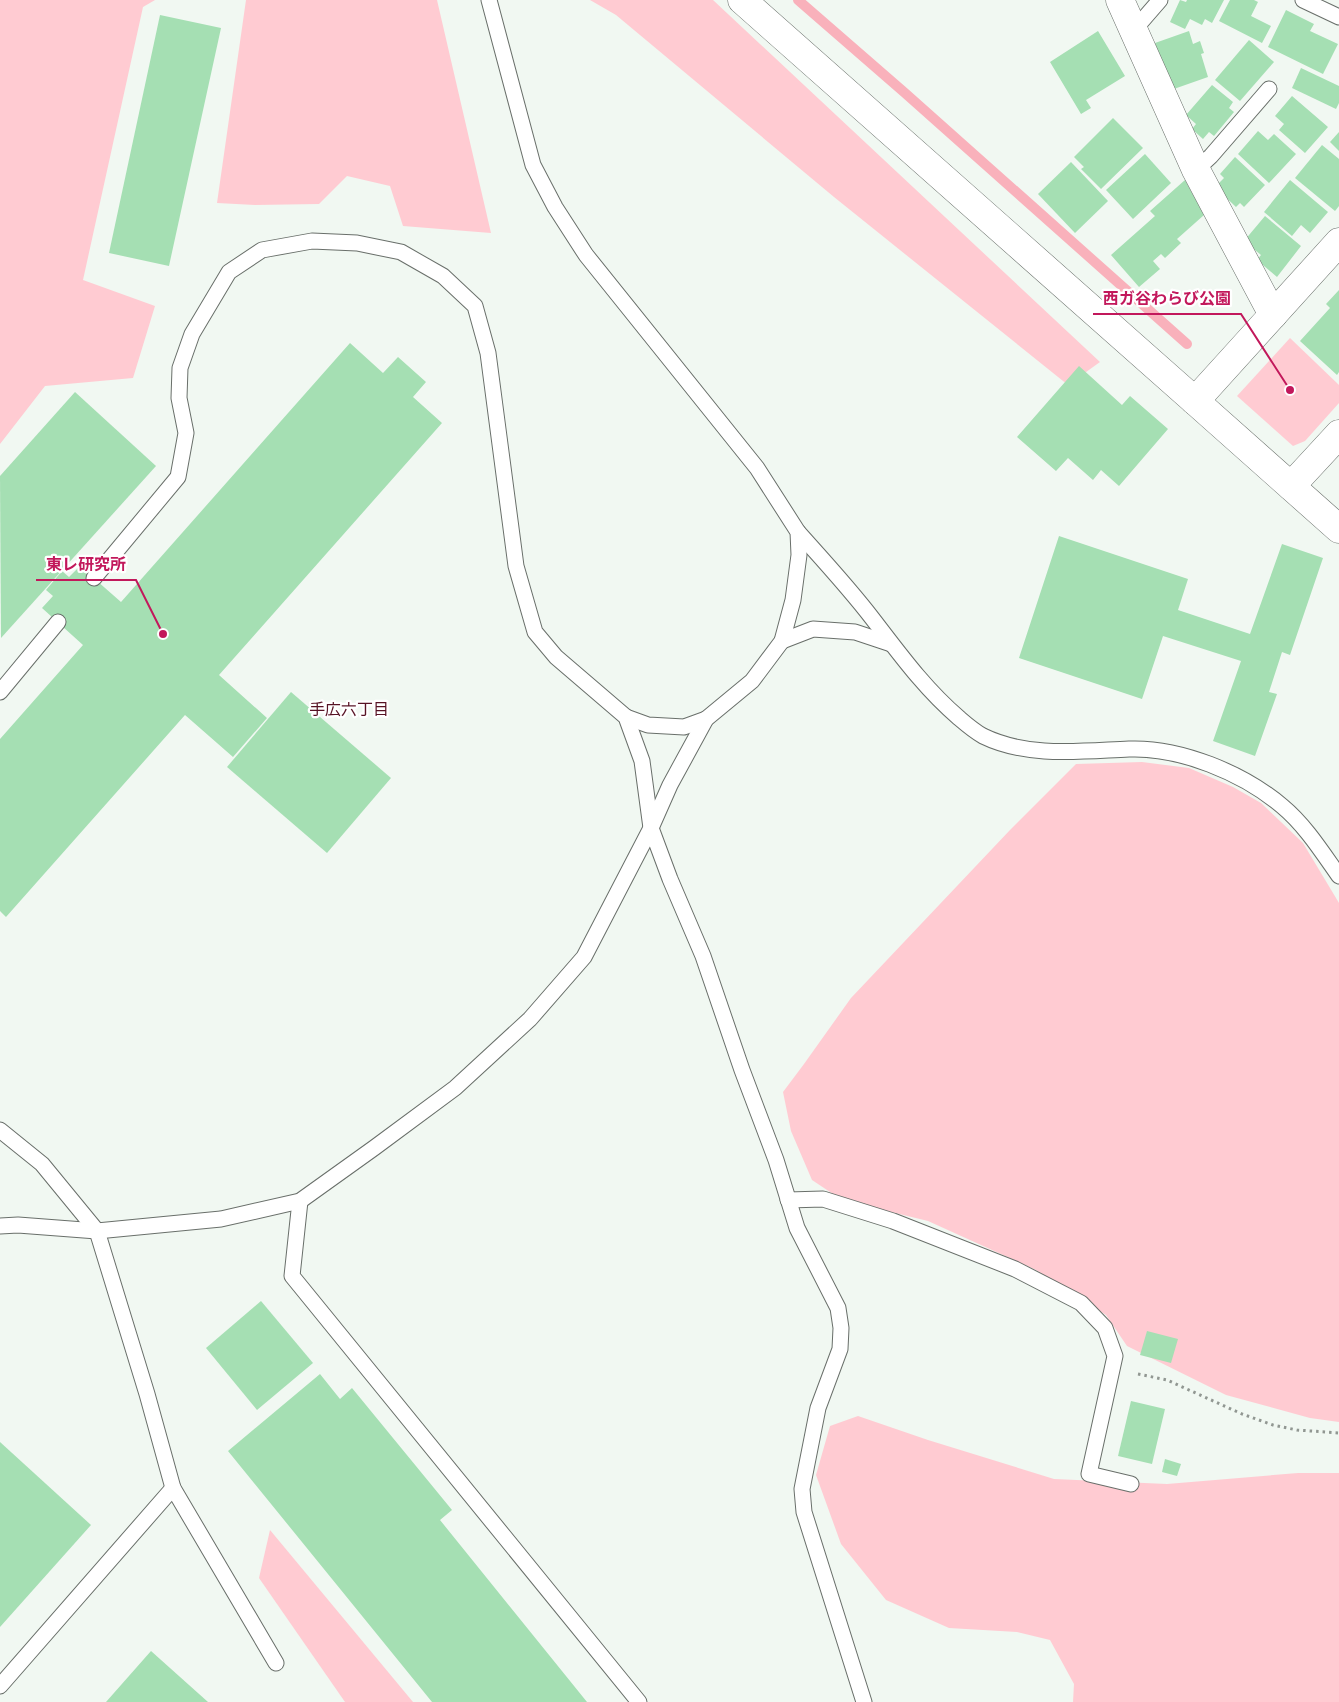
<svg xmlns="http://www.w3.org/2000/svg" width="1339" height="1702" font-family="Barlow,'Noto Sans JP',sans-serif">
	<rect width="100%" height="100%" fill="#f1f8f2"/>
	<g fill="#ffcbd2">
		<path d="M0 0H155L143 7 83 280 155 306 133 378 45 386 0 444Z"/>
		<path d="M246 0H437L491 233 403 226 390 186 347 176 319 204 255 205 217 203Z"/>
		<path d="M590 0H713L1100 362 1068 385 834 197 616 15Z"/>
		<path d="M1290 338 1339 385V403L1305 441 1293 446 1237 396Z"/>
		<path d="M1142 762 1189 768 1233 787 1261 803 1303 843 1339 903V1422L1310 1418 1226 1395 1127 1346 1106 1315 1036 1270 928 1221 842 1200 812 1180 791 1131 783 1092 804 1064 851 998 1010 830 1076 764Z"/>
		<path d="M858 1416 928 1440 1054 1479 1167 1484 1298 1473H1339V1702H1073L1074 1684 1050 1640 1017 1632 949 1628 886 1600 841 1544 816 1475 830 1426Z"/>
		<path d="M270 1530 413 1702H345L259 1578Z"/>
	</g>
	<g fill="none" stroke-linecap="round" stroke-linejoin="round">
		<path stroke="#f9b1bb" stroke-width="10" d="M798 0 905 93 1187 344"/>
	</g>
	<g fill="#a5dfb3">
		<path d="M1180 0 1186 2 1187 0H1224L1212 23 1205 19 1202 25 1190 19 1185 29 1170 22Z"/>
		<path d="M1230 0H1254L1258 2 1251 16 1271 26 1262 43 1219 21Z"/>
		<path d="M1286 10 1314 24 1310 31 1338 44 1323 74 1268 47Z"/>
		<path d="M160 15 221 28 169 266 109 253Z"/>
		<path d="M1098 31 1125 76 1086 100 1091 108 1081 114 1050 62Z"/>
		<path d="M1189 31 1193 44 1200 41 1204 53 1201 54 1208 77 1171 90 1155 43Z"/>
		<path d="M1249 40 1274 62 1240 101 1215 80Z"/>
		<path d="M1301 68 1339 86V103L1336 109 1292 88Z"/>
		<path d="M1212 85 1233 102 1229 108 1234 112 1214 136 1209 132 1203 139 1192 129 1196 124 1186 115Z"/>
		<path d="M1292 96 1328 127 1305 153 1279 130 1284 124 1275 116Z"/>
		<path d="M1113 118 1143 148 1101 189 1081 169 1084 167 1074 157Z"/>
		<path d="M1258 131 1268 140 1274 134 1296 154 1269 183 1238 154Z"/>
		<path d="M1339 132V151L1330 142Z"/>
		<path d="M1322 145 1339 159V206L1335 211 1295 178Z"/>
		<path d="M1145 154 1171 183 1133 219 1106 190Z"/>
		<path d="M1235 157 1265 185 1244 207 1240 203 1236 207 1215 187 1224 178 1220 174Z"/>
		<path d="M1071 162 1108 201 1075 233 1038 194Z"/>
		<path d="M1185 180 1204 215 1177 239 1181 243 1165 258 1161 254 1153 261 1160 269 1139 287 1111 255 1155 216 1150 211Z"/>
		<path d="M1290 180 1328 212 1310 233 1301 225 1292 236 1264 212Z"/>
		<path d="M1265 216 1301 246 1277 277 1257 260 1261 255 1244 241Z"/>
		<path d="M1339 290V372L1337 375 1300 341 1330 308 1326 304Z"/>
		<path d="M350 343 383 373 398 357 426 382 413 397 442 423 219 675 267 718 233 757 185 715 6 917 0 911V739L83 645 42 608 53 596 46 590 62 571 69 577 80 566 121 602Z"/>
		<path d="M1079 366 1122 405 1130 396 1168 429 1119 486 1101 470 1093 480 1068 458 1056 471 1017 437Z"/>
		<path d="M75 392 156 466 1 638 0 476Z"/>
		<path d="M1059 536 1188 579 1178 610 1250 634 1282 544 1323 558 1290 655 1282 652 1269 692 1277 694 1255 756 1213 741 1241 661 1163 636 1142 699 1019 658Z"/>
		<path d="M291 692 391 778 327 853 227 767Z"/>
		<path d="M261 1301 313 1363 257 1410 206 1348Z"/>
		<path d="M1147 1331 1178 1339 1171 1363 1140 1355Z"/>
		<path d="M320 1374 340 1399 352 1388 452 1510 440 1520 587 1702H432L228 1451Z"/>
		<path d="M1131 1401 1165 1409 1152 1464 1118 1456Z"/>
		<path d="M0 1442 91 1525 0 1627Z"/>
		<path d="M1165 1459 1181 1464 1177 1476 1162 1472Z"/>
		<path d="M151 1651 208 1702H106Z"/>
	</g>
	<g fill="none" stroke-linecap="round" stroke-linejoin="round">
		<g stroke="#696f6a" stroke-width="17">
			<g id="lane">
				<path d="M1303 0 1339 17"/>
				<path d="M1134 30 1160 0"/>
				<path d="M1196 170 1211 156 1269 89"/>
				<path d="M798 532C823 560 849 588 872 618 899 653 924 688 959 718 966 724 974 731 983 736 1028 758 1081 751 1129 749 1180 747 1243 773 1282 806 1305 825 1322 852 1339 876"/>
				<path d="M94 578 178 477 186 433 179 398 180 368 192 334 229 272 262 250 312 241 357 243 401 252 443 276 475 306 488 353 516 566 535 632 556 657 626 717 642 761 651 828 670 879 703 956 742 1070 776 1160 797 1228 838 1308 841 1328 840 1349 818 1408 802 1489 804 1512 864 1702"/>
				<path d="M782 641 813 629 855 632 891 644"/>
				<path d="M0 692 58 622"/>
				<path d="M626 717 648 725 684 727 706 719"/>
				<path d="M0 1130 42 1164 97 1231 147 1394 173 1488 276 1663"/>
				<path d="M788 1200 823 1199 893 1221 1015 1269 1081 1303 1105 1328 1115 1356 1089 1474 1131 1484"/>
				<path d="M300 1201 292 1276 639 1702"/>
				<path d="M0 1226 18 1225 97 1231 221 1219 300 1201 374 1148 455 1088 530 1019 584 957 651 828 670 785 706 719 752 681 782 641 793 600 799 555 798 532 757 468 586 255 555 207 533 165 489 0"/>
				<path d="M0 1686 173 1488"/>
			</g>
		</g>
		<g stroke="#696f6a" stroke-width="29">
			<g id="street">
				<path d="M1120 0 1196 170 1273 315"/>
				<path d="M1339 242 1195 401 1339 529"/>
				<path d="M1291 486 1339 434"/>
			</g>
		</g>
		<g stroke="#696f6a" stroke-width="29">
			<path id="secondary" d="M742 0 1195 401"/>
		</g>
		<path stroke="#919792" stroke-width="3" stroke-dasharray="2.5 4" stroke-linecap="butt" d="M1138 1374 1167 1380 1242 1414 1273 1425 1297 1430 1339 1433"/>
		<use href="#lane" stroke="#fff" stroke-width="15"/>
		<use href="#street" stroke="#fff" stroke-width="28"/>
		<use href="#secondary" stroke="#fff" stroke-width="28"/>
	</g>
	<g text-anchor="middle" stroke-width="4.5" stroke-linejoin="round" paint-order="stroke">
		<g font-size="16" fill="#571224" stroke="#fff">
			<text x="349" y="715">手広六丁目</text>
		</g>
	</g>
	<path fill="none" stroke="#c2185b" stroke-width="2" d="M1290 390L1241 314H1093M163 634L136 580H36"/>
	<g fill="#c2185b" stroke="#fff" stroke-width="2">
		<circle cx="1290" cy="390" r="5"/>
		<circle cx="163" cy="634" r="5"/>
	</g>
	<g font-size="16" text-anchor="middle" font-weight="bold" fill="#c2185b" stroke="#fff" stroke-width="4.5" stroke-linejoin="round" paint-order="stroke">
		<text x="1167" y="304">西ガ谷わらび公園</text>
		<text x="86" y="570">東レ研究所</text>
	</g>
</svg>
